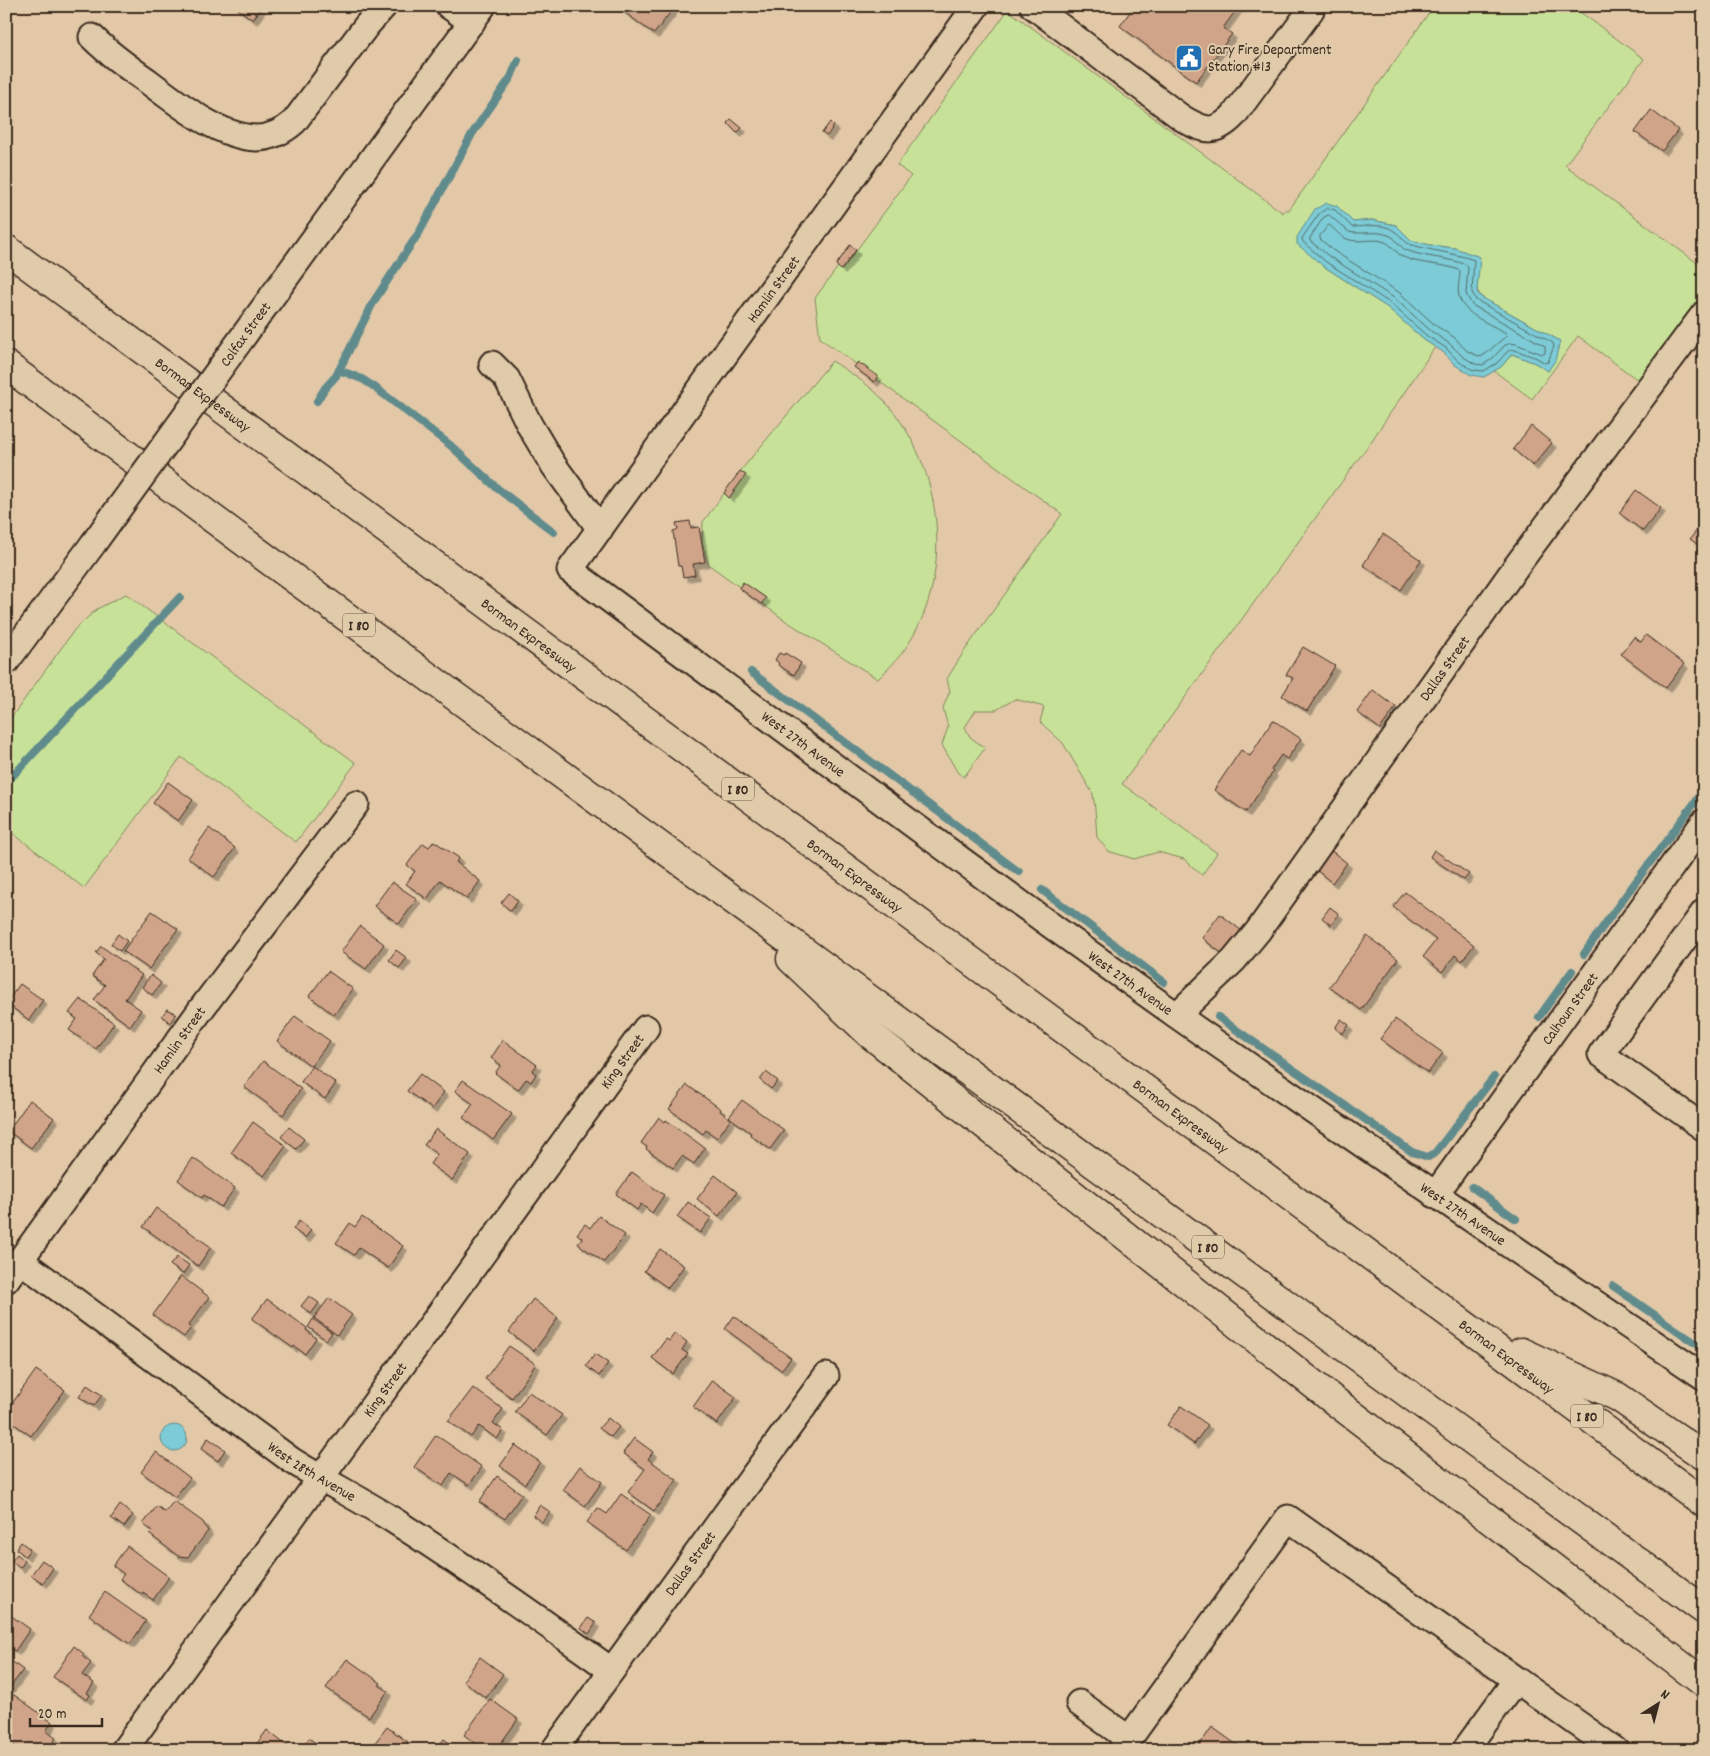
<svg xmlns="http://www.w3.org/2000/svg" width="1710" height="1756" font-family="Dekko,sans-serif">
	<defs>
		<filter id="shadow"><feDropShadow dx="4.5" dy="4.5" stdDeviation="0" flood-color="#0004"/></filter>
	</defs>
	<rect width="100%" height="100%" fill="#e2c8a7"/>
	<filter id="ink" filterUnits="userSpaceOnUse"><feTurbulence type="fractalNoise" baseFrequency=".02" numOctaves="2"/><feDisplacementMap in="SourceGraphic" scale="10" xChannelSelector="R" yChannelSelector="G"/><feConvolveMatrix kernelMatrix="1 2 1 2 8 2 1 2 1" color-interpolation-filters="sRGB"/></filter>
	<g filter="url(#ink)">
		<g fill="#c7e298" stroke="#81865b">
			<path d="M1434 6H1572L1644 59 1565 165 1704 268V298L1642 383 1578 336 1532 399 1494 371 1501 367 1512 354 1535 363 1548 371 1560 341 1481 297 1455 248 1430 245 1410 240 1396 225 1372 220 1353 222 1337 206 1323 266 1388 308 1424 340 1435 347 1370 443 1122 784 1217 853 1202 875 1184 859 1158 852 1134 859 1108 851 1097 837 1095 809 1093 794 1063 743 1040 722 1044 707 1015 699 996 710H976L965 727 970 737 985 748 964 777 958 773 942 745 948 727 943 708 950 691 947 679 963 653 1062 514 876 379 878 376 858 362 856 364 820 338 815 298 838 267 842 270 911 176 897 165 1008 10 1283 213 1285 210H1289Z"/>
			<path d="M832 361C846 370 860 379 872 389 939 448 957 562 912 638 903 654 891 666 878 679L786 621 708 564 702 542 703 522 742 469Z"/>
			<path d="M126 594 356 763 296 842 181 757 84 888 6 828V725L75 629 97 609Z"/>
		</g>
		<g fill="#7bcbd6" stroke="#618b8c">
			<path d="M1327 203 1337 206 1353 222 1372 220 1396 225 1411 240 1430 245 1455 248 1480 257 1477 292 1481 297 1560 341 1555 361 1548 371 1535 363 1512 354 1501 367 1484 377 1471 375 1455 365 1443 352 1424 340 1388 308 1323 266 1297 244V237L1315 209Z"/>
			<circle cx="174" cy="1438" r="13"/>
		</g>
		<g fill="none" stroke-linecap="round" stroke-linejoin="round">
			<g stroke="#556a68" stroke-width="1">
				<path d="M1328 208 1335 210 1352 227C1365 227 1383 222 1394 231 1401 235 1404 243 1412 245 1433 251 1454 253 1474 260L1472 292 1476 300 1553 343 1554 346 1548 362 1545 363 1537 358 1512 349 1508 351 1497 363 1484 371 1473 370 1458 361 1446 348 1427 336 1390 303 1326 262 1303 242 1302 238 1319 214Z"/>
				<path d="M1329 215 1349 232C1362 235 1375 230 1388 235 1396 237 1399 247 1406 250 1425 258 1447 257 1467 265L1468 267 1466 294 1472 305 1545 346V353L1542 354 1516 344 1510 343 1504 346 1493 358 1483 365 1475 364 1462 356 1450 344 1431 331 1394 298 1330 257 1310 241V238L1323 218Z"/>
				<path d="M1329 225C1335 229 1340 237 1347 239 1359 244 1373 237 1385 242 1392 245 1396 253 1403 257 1421 265 1441 263 1459 270L1460 272C1460 279 1457 288 1459 296 1463 315 1491 324 1506 333L1507 336C1497 342 1491 351 1481 357L1467 351 1455 338 1435 325 1400 293 1334 251 1320 239V236Z"/>
			</g>
			<g stroke="#618b8c" stroke-width="8">
				<path d="M339 370 362 379 373 386 450 445 498 489 554 532"/>
				<path d="M317 401 325 388 336 376 374 301 420 231 472 134 511 77 518 60"/>
				<path d="M751 672 1019 872"/>
				<path d="M6 783 180 597"/>
				<path d="M1042 890 1164 982"/>
				<path d="M1584 954C1622 898 1664 845 1704 790"/>
				<path d="M1218 1017 1412 1152 1428 1157 1435 1153 1494 1077"/>
				<path d="M1539 1017 1572 971"/>
				<path d="M1472 1187 1516 1219"/>
				<path d="M1613 1286 1704 1349"/>
			</g>
		</g>
		<g fill="#d0a489" stroke="#3b2a1e" filter="url(#shadow)">
			<path d="M234 6H262L253 20Z"/>
			<path d="M616 6H675L654 34Z"/>
			<path d="M1134 6H1239L1223 28 1232 34 1196 82 1120 26Z"/>
			<path d="M1651 110 1678 130 1662 151 1635 132Z"/>
			<path d="M731 119 742 128 737 133 727 123Z"/>
			<path d="M830 122 834 126 827 136 822 133Z"/>
			<path d="M850 245 856 250 841 270 836 265Z"/>
			<path d="M858 362 878 376 874 382 854 367Z"/>
			<path d="M1531 426 1552 443 1533 466 1513 449Z"/>
			<path d="M740 471 746 475 729 498 724 493Z"/>
			<path d="M1636 490 1661 508 1643 531 1619 513Z"/>
			<path d="M690 521 691 528 699 527 705 562 693 564 695 575 683 577 681 566H678L673 531 678 530 676 523Z"/>
			<path d="M1697 530 1704 535V554L1697 550 1700 546 1690 539Z"/>
			<path d="M1383 534 1421 560 1401 590 1363 565Z"/>
			<path d="M743 582 766 598 761 604 739 588Z"/>
			<path d="M1646 635 1684 664 1666 688 1621 654 1634 637 1641 642Z"/>
			<path d="M1303 647 1335 666 1307 711 1282 696 1293 678 1286 675Z"/>
			<path d="M779 653 784 655 785 653 801 663 794 675 778 665 779 663 775 660Z"/>
			<path d="M1373 690 1396 707 1380 729 1357 712Z"/>
			<path d="M1273 720 1301 739 1287 759 1281 755 1271 770 1273 772 1246 812 1214 790 1241 750 1250 756Z"/>
			<path d="M168 782 193 800 178 821 153 803Z"/>
			<path d="M209 828 235 848 214 877 188 858Z"/>
			<path d="M434 841 459 858 456 862 480 881 467 899 440 880 427 899 406 884 415 871 407 865 423 843 429 847Z"/>
			<path d="M1329 849 1347 863 1332 883 1314 868Z"/>
			<path d="M1434 850 1469 874 1464 880 1430 857Z"/>
			<path d="M392 882 417 899 399 924 374 906Z"/>
			<path d="M1405 892 1474 945 1462 961 1455 955 1442 972 1423 957 1436 940 1393 907Z"/>
			<path d="M509 893 518 901 511 911 501 903Z"/>
			<path d="M1330 907 1339 914 1331 925 1322 918Z"/>
			<path d="M152 911 178 929 149 969 123 951Z"/>
			<path d="M1220 914 1242 931 1224 955 1202 938Z"/>
			<path d="M360 926 384 944 366 969 341 952Z"/>
			<path d="M118 934 127 941 120 951 111 944Z"/>
			<path d="M1367 936 1398 959 1361 1010 1329 987Z"/>
			<path d="M101 946 142 975 125 999 141 1010 130 1026 94 1000 105 985 92 976 104 959 96 953Z"/>
			<path d="M396 950 407 958 399 968 389 960Z"/>
			<path d="M328 971 353 989 334 1015 309 996Z"/>
			<path d="M151 975 161 983 152 995 142 987Z"/>
			<path d="M20 984 43 1000 29 1020 6 1003Z"/>
			<path d="M80 999 114 1023 96 1049 69 1030 77 1019 69 1013Z"/>
			<path d="M167 1009 176 1014 170 1023 162 1016Z"/>
			<path d="M295 1016 330 1041 311 1066 277 1041Z"/>
			<path d="M1341 1019 1349 1025 1342 1034 1335 1028Z"/>
			<path d="M1395 1019 1443 1053 1428 1073 1380 1039Z"/>
			<path d="M503 1040 537 1065 532 1071 536 1074 531 1082 526 1079 518 1090 495 1073 501 1065 491 1058Z"/>
			<path d="M263 1061 301 1089 283 1115 244 1087Z"/>
			<path d="M312 1066 336 1083 325 1099 301 1082Z"/>
			<path d="M766 1072 778 1081 771 1089 760 1080Z"/>
			<path d="M420 1074 444 1092 432 1109 407 1091Z"/>
			<path d="M463 1080 512 1114 493 1140 463 1118 473 1104 455 1091Z"/>
			<path d="M687 1085 721 1109 720 1111 731 1119 717 1138 706 1130 703 1134 669 1109Z"/>
			<path d="M30 1100 54 1118 31 1148 8 1131Z"/>
			<path d="M742 1100 784 1130 770 1149 750 1135 751 1133 729 1117Z"/>
			<path d="M659 1117 665 1122 666 1120 705 1148 694 1164 682 1156 673 1168 646 1149 647 1147 641 1143Z"/>
			<path d="M253 1122 286 1146 264 1176 231 1153Z"/>
			<path d="M289 1127 304 1139 296 1149 281 1137Z"/>
			<path d="M436 1129 470 1154 452 1180 430 1164 437 1154 424 1145Z"/>
			<path d="M193 1158 235 1188 221 1207 204 1195 202 1198 178 1180Z"/>
			<path d="M632 1172 664 1195 652 1213 641 1204 637 1210 616 1194Z"/>
			<path d="M715 1175 737 1192 719 1216 697 1199Z"/>
			<path d="M688 1202 711 1218 700 1233 677 1217Z"/>
			<path d="M156 1208 211 1247 198 1266 143 1227Z"/>
			<path d="M599 1216 625 1235 604 1262 578 1244 582 1238 577 1234 585 1224 590 1228Z"/>
			<path d="M362 1217 403 1246 388 1268 359 1248 354 1255 336 1243 350 1223 355 1227Z"/>
			<path d="M299 1221 311 1230 305 1238 293 1229Z"/>
			<path d="M660 1249 684 1266 668 1288 644 1271Z"/>
			<path d="M177 1257 189 1265 183 1274 170 1265Z"/>
			<path d="M181 1276 209 1297 188 1326 191 1328 184 1337 153 1315Z"/>
			<path d="M309 1296 319 1303 311 1314 301 1306Z"/>
			<path d="M329 1298 352 1315 337 1335 314 1318Z"/>
			<path d="M267 1299 307 1328 306 1330 316 1338 305 1354 294 1346 293 1348 252 1319Z"/>
			<path d="M533 1299 558 1318 534 1351 509 1332Z"/>
			<path d="M734 1316 791 1358 781 1370 725 1329Z"/>
			<path d="M313 1319 332 1333 326 1340 308 1327Z"/>
			<path d="M675 1333 687 1342 682 1350 688 1354 673 1374 652 1358 666 1339 669 1341Z"/>
			<path d="M509 1346 536 1364 512 1398 485 1379Z"/>
			<path d="M595 1354 608 1363 599 1376 586 1366Z"/>
			<path d="M36 1370 65 1390 31 1436 6 1418V1412Z"/>
			<path d="M712 1380 736 1397 717 1424 693 1407Z"/>
			<path d="M87 1385 102 1395 94 1406 79 1397Z"/>
			<path d="M473 1388 503 1409 493 1423 503 1430 497 1439 479 1426 471 1437 448 1421Z"/>
			<path d="M529 1392 562 1415 547 1435 515 1412Z"/>
			<path d="M1181 1406 1208 1425 1194 1444 1167 1425Z"/>
			<path d="M608 1418 619 1427 611 1437 599 1428Z"/>
			<path d="M436 1435 482 1467 469 1485 451 1473 443 1486 414 1467Z"/>
			<path d="M208 1438 225 1450 218 1461 201 1449Z"/>
			<path d="M634 1438 653 1452 648 1459 677 1480 654 1511 628 1492 645 1469 623 1453Z"/>
			<path d="M515 1445 540 1462 525 1484 500 1466Z"/>
			<path d="M156 1452 190 1478 175 1497 141 1472Z"/>
			<path d="M580 1466 602 1482 585 1506 563 1490Z"/>
			<path d="M497 1476 522 1494 505 1519 479 1502Z"/>
			<path d="M621 1494 651 1515 626 1550 587 1522 598 1508 607 1514Z"/>
			<path d="M174 1501 203 1522 208 1531 188 1557 178 1556 149 1534 152 1531 143 1524 157 1506 165 1512Z"/>
			<path d="M120 1505 133 1515 124 1527 111 1518Z"/>
			<path d="M540 1505 550 1512 542 1522 533 1516Z"/>
			<path d="M21 1542 30 1549 25 1556 16 1549Z"/>
			<path d="M127 1546 169 1577 153 1600 143 1593 142 1595 120 1579 124 1574 113 1566Z"/>
			<path d="M17 1554 25 1561 20 1568 11 1561Z"/>
			<path d="M42 1560 53 1568 43 1583 31 1575Z"/>
			<path d="M105 1592 146 1621 130 1644 89 1615Z"/>
			<path d="M10 1615 30 1629 15 1651 6 1645V1621Z"/>
			<path d="M588 1618 596 1623 589 1634 581 1628Z"/>
			<path d="M74 1646 84 1654 82 1656 91 1663 82 1675 94 1683 87 1693 90 1695 87 1700 53 1677Z"/>
			<path d="M6 1657 23 1670 6 1693Z"/>
			<path d="M480 1657 503 1674 486 1698 463 1681Z"/>
			<path d="M347 1659 381 1683 379 1685 388 1691 369 1717 326 1688Z"/>
			<path d="M14 1695 52 1722 46 1731 56 1738 47 1750H37L34 1748 33 1750H19L6 1740V1705Z"/>
			<path d="M490 1699 518 1719 496 1750H484L464 1735Z"/>
			<path d="M387 1727 408 1742 402 1750H382L374 1744Z"/>
			<path d="M1212 1727 1244 1750H1196Z"/>
			<path d="M267 1730 292 1750H252Z"/>
			<path d="M309 1738 325 1750H300Z"/>
			<path d="M444 1739 459 1750H436Z"/>
		</g>
		<g fill="none" stroke-linecap="round" stroke-linejoin="round">
			<g stroke="#3b2a1e" stroke-width="29">
				<g id="minor">
					<path d="M449 6 472 22"/>
					<path id="s1" d="M976 6 570 570C772 720 974 872 1179 1017 1353 1139 1528 1258 1704 1377"/>
					<path d="M1033 6 1182 118C1204 131 1215 135 1234 115L1311 10"/>
					<path d="M92 37C109 54 129 68 149 82 177 103 219 137 256 138 270 138 284 131 294 122L367 25 384 6"/>
					<path d="M255 320 483 6"/>
					<path d="M492 364 507 379 530 426 552 463 600 529"/>
					<path d="M6 662 93 544"/>
					<path d="M1704 912 1601 1054 1704 1128"/>
					<path id="s2" d="M1177 1015 1234 960 1258 931 1518 564 1704 314"/>
					<path id="s3" d="M1435 1195 1704 822"/>
					<path id="s4" d="M21 1261 291 1460C324 1481 360 1499 393 1520 467 1567 539 1619 611 1670"/>
					<path id="s5" d="M6 1280 202 1008 356 804"/>
					<path d="M1079 1703 1129 1739"/>
					<path id="s6" d="M124 1750 646 1028"/>
					<path id="s7" d="M554 1750 826 1376"/>
					<path d="M1121 1750 1288 1518 1615 1750"/>
					<path d="M1465 1750 1516 1680"/>
				</g>
			</g>
			<g stroke="#3b2a1e" stroke-width="31">
				<g id="highway">
					<path id="s8" d="M6 249 1470 1329 1704 1503"/>
					<path d="M6 365 266 558 1704 1610"/>
					<path d="M791 959 870 1034 1332 1399 1704 1683"/>
					<path d="M1521 1352 1618 1397 1704 1456"/>
				</g>
			</g>
			<use href="#minor" stroke="#dfcbaa" stroke-width="25"/>
			<use href="#highway" stroke="#dfcbaa" stroke-width="28"/>
			<g stroke="#3b2a1e" stroke-width="29" stroke-linecap="butt">
				<path id="minor-bridge" d="M93 544 255 320"/>
			</g>
			<use href="#minor-bridge" stroke="#dfcbaa" stroke-width="25"/>
		</g>
	</g>
	<defs>
		<g id="civic-square" transform="scale(1.4375)"><rect x="-9" y="-9" width="18" height="18" rx="4" fill="#1f6fb2" stroke="#dfcbaa"/><path d="M-.6-6.5H3V-4.5H.6V-3L4-1V1h2V6H-6V1h2V-1L-.6-3ZM-1.2 2.5V6h2.4V2.5Z" fill="#fff"/></g>
	</defs>
	<g fill-rule="evenodd">
		<use href="#civic-square" x="1189" y="58"/>
	</g>
	<g text-anchor="middle" stroke-width="4" stroke-linejoin="round" paint-order="stroke">
		<g fill="#dfcbaa" stroke="#6c5a48" stroke-width="1">
			<rect x="343" y="613.5" width="32" height="23" rx="4"/>
			<rect x="722" y="777.5" width="32" height="23" rx="4"/>
			<rect x="1192" y="1235.5" width="32" height="23" rx="4"/>
			<rect x="1571" y="1404.5" width="32" height="23" rx="4"/>
		</g>
		<g font-size="14" font-weight="bold" fill="#3b2a1e">
			<text x="359" y="630">I 80</text>
			<text x="738" y="794">I 80</text>
			<text x="1208" y="1252">I 80</text>
			<text x="1587" y="1421">I 80</text>
		</g>
		<g font-size="15" fill="#3b2a1e" stroke="#dfcbaa" text-anchor="start">
			<text x="1208" y="54">Gary Fire Department<tspan x="1208" dy="17">Station #13</tspan></text>
		</g>
		<g font-size="15" fill="#3b2a1e" stroke="#dfcbaa">
			<text transform="translate(773 289) rotate(-54)" y="5">Hamlin Street</text>
			<text transform="translate(245 334) rotate(-54)" y="5">Colfax Street</text>
			<text dy="5" stroke="none"><textPath href="#s8" startOffset="245">Borman Expressway</textPath></text>
			<text dy="5" stroke="none"><textPath href="#s8" startOffset="650">Borman Expressway</textPath></text>
			<text dy="5" stroke="none"><textPath href="#s2" startOffset="439">Dallas Street</textPath></text>
			<text dy="5" stroke="none"><textPath href="#s1" startOffset="986">West 27th Avenue</textPath></text>
			<text dy="5" stroke="none"><textPath href="#s8" startOffset="1055">Borman Expressway</textPath></text>
			<text dy="5" stroke="none"><textPath href="#s1" startOffset="1391">West 27th Avenue</textPath></text>
			<text dy="5" stroke="none"><textPath href="#s3" startOffset="230">Calhoun Street</textPath></text>
			<text dy="5" stroke="none"><textPath href="#s5" startOffset="296">Hamlin Street</textPath></text>
			<text dy="5" stroke="none"><textPath href="#s6" startOffset="850">King Street</textPath></text>
			<text dy="5" stroke="none"><textPath href="#s8" startOffset="1460">Borman Expressway</textPath></text>
			<text dy="5" stroke="none"><textPath href="#s1" startOffset="1796">West 27th Avenue</textPath></text>
			<text dy="5" stroke="none"><textPath href="#s8" startOffset="1865">Borman Expressway</textPath></text>
			<text dy="5" stroke="none"><textPath href="#s6" startOffset="445">King Street</textPath></text>
			<text dy="5" stroke="none"><textPath href="#s4" startOffset="359">West 28th Avenue</textPath></text>
			<text dy="5" stroke="none"><textPath href="#s7" startOffset="231">Dallas Street</textPath></text>
		</g>
	</g>
	<rect width="1710" height="1756" fill="none" stroke="#dfcbaa" stroke-width="25"/>
	<rect x="12" y="12" width="1685" height="1731" fill="none" stroke="#3b2a1e" stroke-width="2" filter="url(#ink)"/>
	<g transform="translate(1658 1704) rotate(36)" stroke="#dfcbaa" stroke-width="4" paint-order="stroke">
	<path d="M0-4L9 19L0 12L-9 19Z" fill="#3b2a1e"/>
	<text y="-8" font-size="14" font-weight="bold" text-anchor="middle" fill="#3b2a1e">N</text>
	</g>
	<path d="M30 1718v8h72v-8" fill="none" stroke="#3b2a1e" stroke-width="2.5"/>
	<text x="38" y="1718" font-size="15" fill="#3b2a1e" stroke="#dfcbaa" stroke-width="4" paint-order="stroke">20 m</text>
</svg>
